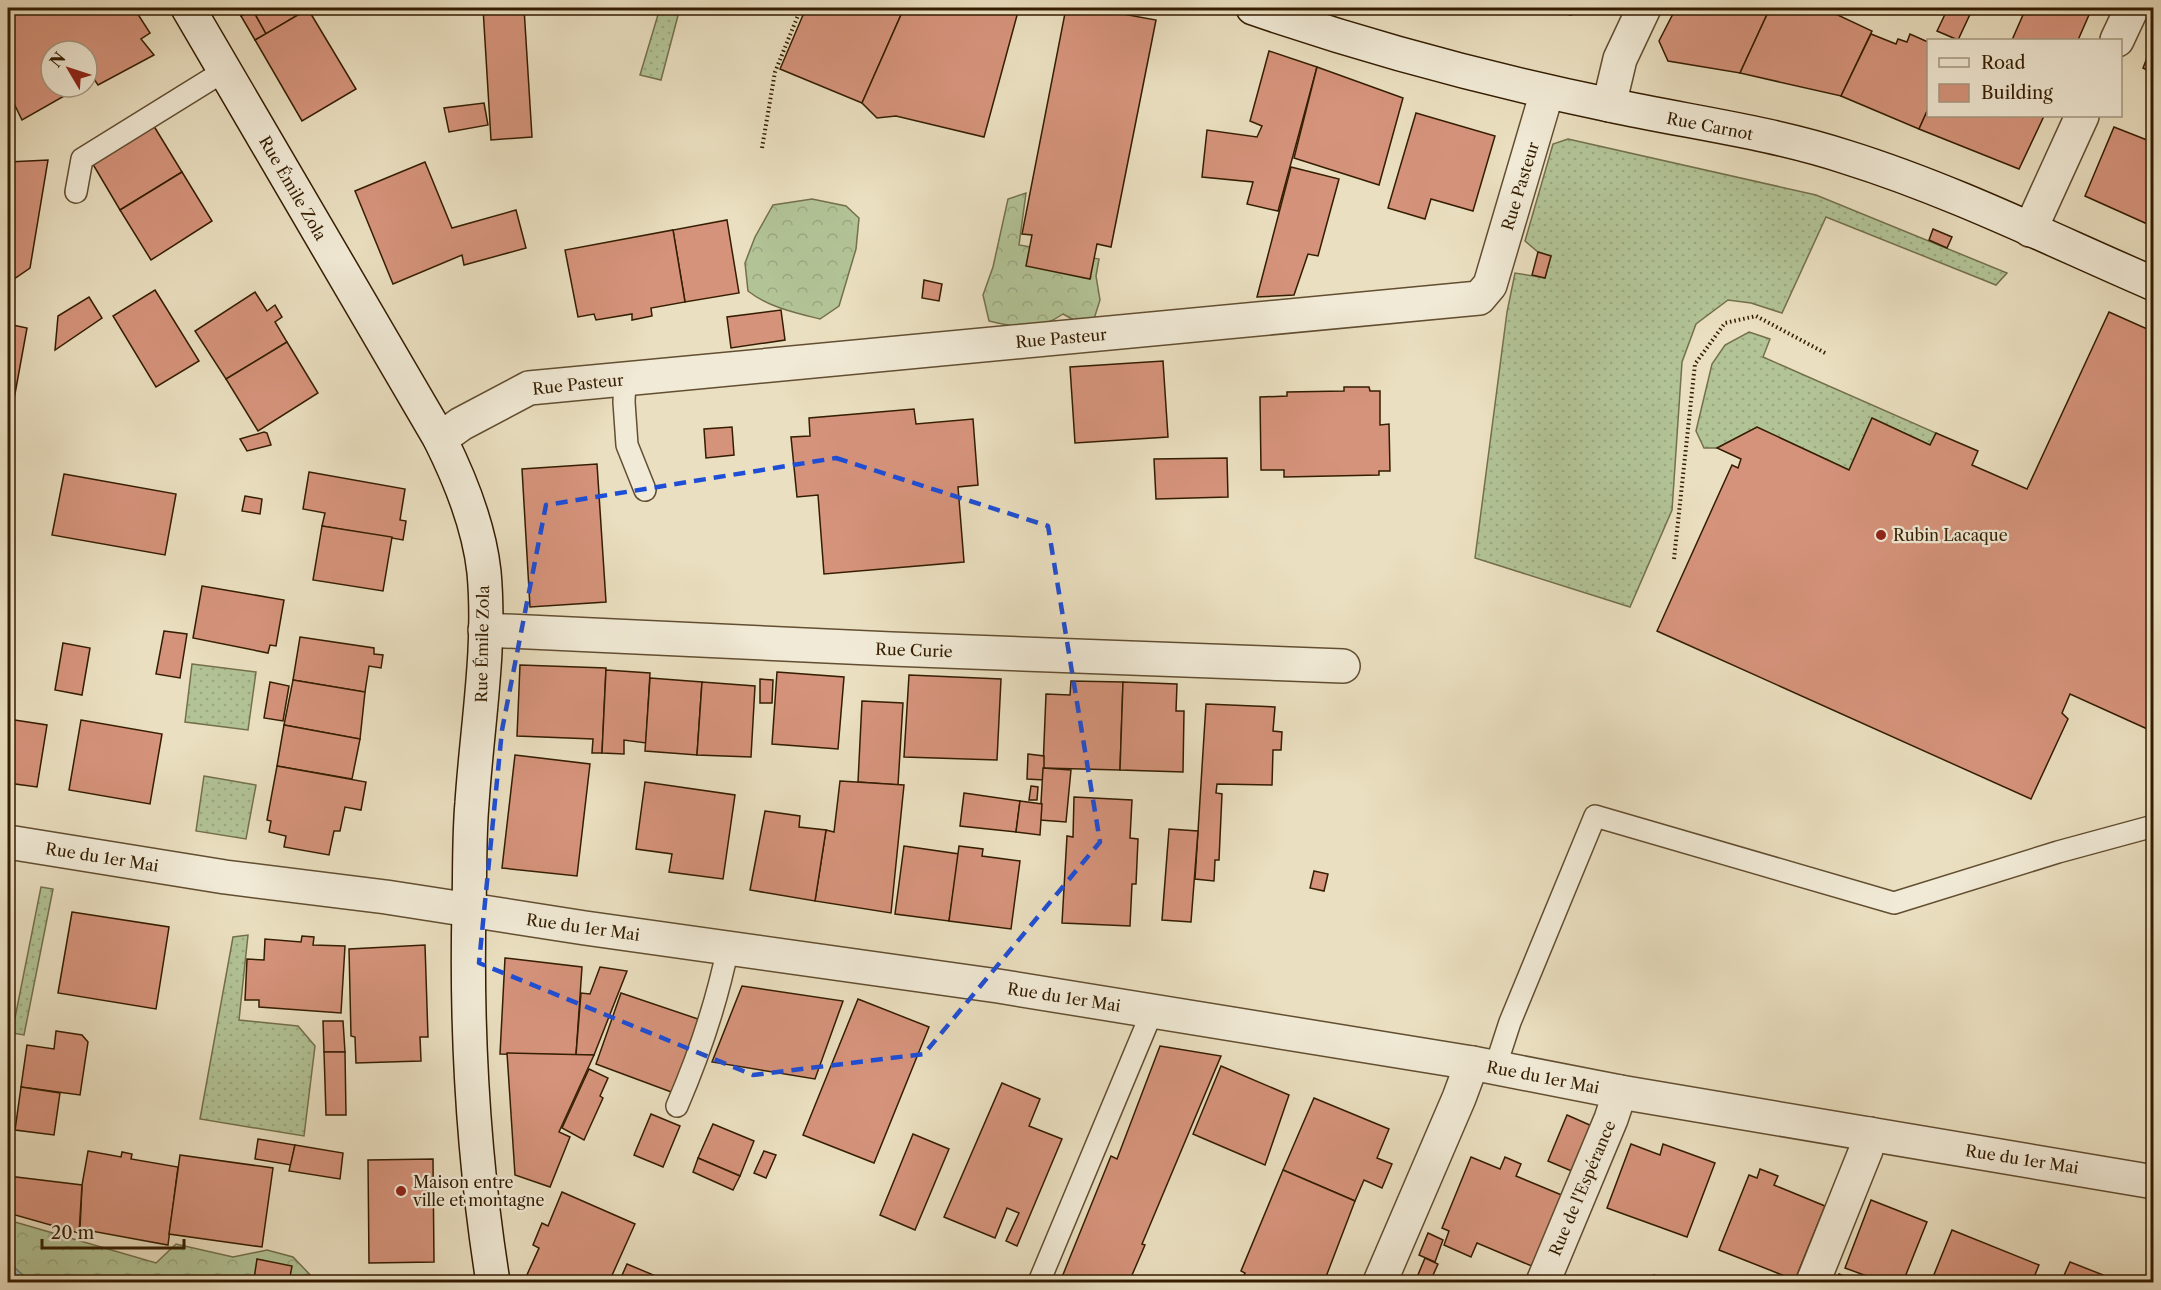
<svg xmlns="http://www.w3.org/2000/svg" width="2161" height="1290" font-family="'Libre Caslon Text',serif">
	<defs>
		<pattern id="grass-dots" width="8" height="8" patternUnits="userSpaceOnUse" patternTransform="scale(1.5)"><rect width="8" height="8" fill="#b2c396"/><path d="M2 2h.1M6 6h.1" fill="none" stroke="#9aa780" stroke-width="1.8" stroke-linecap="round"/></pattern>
		<pattern id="forest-crowns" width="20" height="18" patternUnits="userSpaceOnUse" patternTransform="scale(1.5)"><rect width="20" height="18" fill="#b2c396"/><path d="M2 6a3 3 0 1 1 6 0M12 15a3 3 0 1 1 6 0" fill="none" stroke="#9aa780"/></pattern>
		<pattern id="water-ripples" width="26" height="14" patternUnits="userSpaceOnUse" patternTransform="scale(1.5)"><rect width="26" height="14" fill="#98bcb7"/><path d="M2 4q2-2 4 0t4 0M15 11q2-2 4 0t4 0" fill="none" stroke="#84a19c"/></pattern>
	</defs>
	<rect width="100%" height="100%" fill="#eadfc0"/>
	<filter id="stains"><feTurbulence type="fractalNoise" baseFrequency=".00333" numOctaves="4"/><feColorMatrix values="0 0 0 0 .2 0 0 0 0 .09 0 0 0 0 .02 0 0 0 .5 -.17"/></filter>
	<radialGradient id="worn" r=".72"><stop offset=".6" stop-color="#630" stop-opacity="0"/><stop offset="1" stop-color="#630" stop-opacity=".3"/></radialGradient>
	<g fill="url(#grass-dots)" stroke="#73704b" stroke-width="1.5">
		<path d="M660 8H680L661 80 640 75Z"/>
		<path d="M1568 139 1816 195 2007 273 1996 285 1826 217 1782 313 1751 303 1728 300 1696 324 1682 362 1672 510 1630 607 1475 558 1507 312 1515 273 1545 278 1551 256 1538 252 1525 241 1553 144Z"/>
		<path d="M1749 332 1770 339 1763 357 1936 433 1930 445 1872 418 1849 470 1757 427 1717 448H1704L1696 431 1712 364 1725 345Z"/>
		<path d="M192 664 256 672 248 730 185 722Z"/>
		<path d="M204 776 256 785 246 839 196 831Z"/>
		<path d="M41 887 53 889 24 1035 12 1033Z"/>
		<path d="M248 935 239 1020 298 1026 315 1046 304 1136 200 1119 233 937Z"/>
	</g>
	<g fill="url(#forest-crowns)" stroke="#73704b" stroke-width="1.5">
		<path d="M1026 193 1019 245 1099 259 1096 276 1100 300 1094 319 1081 324 1063 314C1037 332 1018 328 989 321L983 295 993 267 1008 199Z"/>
		<path d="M812 199 846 206 859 218 856 249 839 306 820 319C796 313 768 307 748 291L745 263 755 237 773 205Z"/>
		<path d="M8 1220 156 1263 176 1244 233 1257 267 1250 293 1257 317 1282H8Z"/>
	</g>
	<path fill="url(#water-ripples)" stroke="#707c6e" stroke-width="1.5" d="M8 1262 31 1282H8Z"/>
	<g fill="#d5937b" stroke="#341d00" stroke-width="1.5">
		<path d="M8 8H134L150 33 141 39 154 55 98 85 94 79 87 83V51H51V87H80L22 120 8 91Z"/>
		<path d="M236 8H308V9L266 34 252 9 241 16Z"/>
		<path d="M483 8H524L532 137 491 140Z"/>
		<path d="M806 8H904L862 103 780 69Z"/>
		<path d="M904 8H1019L984 137 896 116 877 118 862 103Z"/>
		<path d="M1066 8H1090L1156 20 1111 247 1097 244 1090 279 1026 266 1032 235 1022 234Z"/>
		<path d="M1538 8H1572L1571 15Z"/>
		<path d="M1676 8H1770L1740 73 1668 61 1659 41Z"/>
		<path d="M1770 8H1823L1872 31 1841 96 1740 73Z"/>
		<path d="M1948 8H1973L1958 40 1937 31Z"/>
		<path d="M2026 8H2092L2078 40H2012Z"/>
		<path d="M252 9 266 34 255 40 241 16Z"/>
		<path d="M308 9 356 89 302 121 255 40Z"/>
		<path d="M1871 34 1896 44 1898 39 1907 42 1910 34 1928 42V109L1919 129 1841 96Z"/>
		<path d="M2152 45 2154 46V73L2143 68Z"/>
		<path d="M1269 51 1317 67 1278 211 1247 204 1253 182 1202 177 1207 130 1257 137 1262 126 1250 121Z"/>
		<path d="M1317 67 1403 98 1379 185 1294 158Z"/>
		<path d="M484 103 488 125 449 132 444 108Z"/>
		<path d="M1928 109V116H2044L2019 169 1919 129Z"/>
		<path d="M1416 113 1495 136 1473 211 1431 199 1425 219 1388 208Z"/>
		<path d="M152 123 182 172 120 210 91 161Z"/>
		<path d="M2154 126V227L2085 196 2114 127 2147 140Z"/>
		<path d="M48 160 30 268 8 283V162Z"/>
		<path d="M425 162 452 228 516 210 526 248 464 265 462 255 393 284 355 191Z"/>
		<path d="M1291 167 1339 179 1318 256 1308 254 1294 295 1257 297Z"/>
		<path d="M182 172 212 221 151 260 120 210Z"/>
		<path d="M727 220 739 293 685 302 673 230Z"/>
		<path d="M1933 229 1952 237 1947 248 1929 240Z"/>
		<path d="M673 230 685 302 651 308 652 316 632 320V314L596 320 594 314 578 317 565 250Z"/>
		<path d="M1538 252 1551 256 1545 278 1532 275Z"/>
		<path d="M924 280 942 284 939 301 922 298Z"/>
		<path d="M155 290 199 361 156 387 113 316Z"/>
		<path d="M255 292 267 311 275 305 282 317 275 322 287 342 226 379 195 331Z"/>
		<path d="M89 297 102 318 55 350 58 316Z"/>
		<path d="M781 310 785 340 731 348 727 317Z"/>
		<path d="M2109 312 2154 332V732L2070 694 2062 713 2068 719 2031 799 1657 631 1732 465 1738 468 1741 459 1717 448 1757 427 1849 470 1872 418 1930 445 1936 433 1978 451 1972 465 2027 489Z"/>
		<path d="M8 324 27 328 8 432Z"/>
		<path d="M287 342 318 393 258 431 226 379Z"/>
		<path d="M1163 361 1168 437 1075 443 1070 367Z"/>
		<path d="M1344 387H1369L1370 391H1380V425L1389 424 1390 471H1379V475L1284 477V470H1261L1260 397 1287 396V392L1344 391Z"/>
		<path d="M914 409 916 424 973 419 978 485 958 487 964 562 824 574 818 495 797 497 791 437 810 436 809 418Z"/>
		<path d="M732 427 734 455 706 458 704 429Z"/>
		<path d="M264 432 267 433 271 445 247 451 240 439Z"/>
		<path d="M1227 458 1228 497 1156 499 1154 459Z"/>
		<path d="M597 464 606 602 530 607 522 469Z"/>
		<path d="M309 472 405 489 400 520 406 521 403 540 322 526 325 513 303 509Z"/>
		<path d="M64 474 176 494 165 555 52 535Z"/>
		<path d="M245 496 262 499 260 514 242 511Z"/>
		<path d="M322 526 392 537 383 591 313 580Z"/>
		<path d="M202 586 284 600 276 646 270 645 268 653 193 638Z"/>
		<path d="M164 631 187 634 180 678 156 674Z"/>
		<path d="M300 637 374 648V654L383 655 381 668 369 666 365 692 293 680Z"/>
		<path d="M63 643 90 648 82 695 55 690Z"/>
		<path d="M520 665 606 668 602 753H592L593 739 517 736Z"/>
		<path d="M606 670 650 673 646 743 624 740V754L602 753Z"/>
		<path d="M777 672 844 677 838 749 772 744Z"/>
		<path d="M909 675 1001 679 997 760 904 757Z"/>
		<path d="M650 678 702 682 697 755 645 751Z"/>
		<path d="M760 679 773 680 772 703H760Z"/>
		<path d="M293 680 365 692 360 739 284 725Z"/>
		<path d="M1071 681 1123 682 1120 770 1043 768 1046 694 1070 695Z"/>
		<path d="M270 682 289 686 283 721 264 718Z"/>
		<path d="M702 682 755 686 751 757 697 755Z"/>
		<path d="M1123 682 1177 684 1176 711H1184L1183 772 1120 770Z"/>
		<path d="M862 701 903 703 898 785 858 782Z"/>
		<path d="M1206 704 1275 707 1273 731 1282 732 1281 750H1273L1272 785 1217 784 1216 793 1222 794 1219 860H1215L1214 881 1195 879Z"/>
		<path d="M8 719 47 725 37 787 8 783Z"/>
		<path d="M81 720 162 734 150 804 69 790Z"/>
		<path d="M284 725 360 739 352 779 277 766Z"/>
		<path d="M1028 754 1044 756V780L1027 779Z"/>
		<path d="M515 755 590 764 577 876 502 868Z"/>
		<path d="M277 766 366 782 361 810 345 807 340 831H334L329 855 284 847 286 836 269 832 271 821 267 820Z"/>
		<path d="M1043 768 1071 770 1066 822 1040 820Z"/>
		<path d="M840 781 904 785 891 913 815 901 826 830 834 832Z"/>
		<path d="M645 782 735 795 723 879 669 872 672 854 636 849Z"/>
		<path d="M1031 786 1038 787 1037 800H1029Z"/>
		<path d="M964 793 1020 801 1016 832 960 826Z"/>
		<path d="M1074 797 1132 800 1130 838 1138 839 1136 884H1132L1130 926 1062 923 1067 836 1073 837Z"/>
		<path d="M1020 801 1042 804 1040 835 1016 832Z"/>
		<path d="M765 811 800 816 799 827 826 830 815 901 750 890Z"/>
		<path d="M1169 829 1198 831 1191 922 1162 920Z"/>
		<path d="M904 846 959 854 949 921 895 914Z"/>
		<path d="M959 846 983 849 982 856 1020 861 1011 929 949 921Z"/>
		<path d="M1314 871 1328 874 1324 891 1310 888Z"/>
		<path d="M72 912 169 927 156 1009 58 993Z"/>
		<path d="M302 936 314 937 313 945 345 946 341 1013 259 1007V1000H245L247 959 264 960 265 939 301 942Z"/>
		<path d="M425 945 428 1037H420L421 1061 356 1063 355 1037 351 1036 349 949Z"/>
		<path d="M505 958 582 967 576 1055 500 1054Z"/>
		<path d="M600 967 627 971 594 1055H576L581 993 590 994Z"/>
		<path d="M742 986 843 1001 815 1079 712 1062Z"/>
		<path d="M621 993 701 1020 674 1093 596 1064Z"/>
		<path d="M858 999 929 1027 874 1163 803 1135Z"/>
		<path d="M323 1021H343L345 1052H324Z"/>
		<path d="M56 1031 82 1035 88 1042 80 1095 21 1087 27 1045 54 1049Z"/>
		<path d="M1160 1046 1221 1056 1142 1244 1145 1245 1129 1282H1060L1111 1156 1117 1159Z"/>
		<path d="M324 1052H345L346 1115H326Z"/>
		<path d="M507 1053 594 1055 559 1132 570 1137 550 1187 515 1175Z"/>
		<path d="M1221 1066 1289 1095 1265 1165 1193 1134Z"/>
		<path d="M589 1069 608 1078 600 1096 603 1098 584 1140 562 1128Z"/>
		<path d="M1002 1083 1040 1099 1029 1126 1062 1139 1017 1246 1006 1241 1019 1213 1007 1208 995 1238 944 1217Z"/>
		<path d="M21 1087 60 1093 54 1135 15 1130Z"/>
		<path d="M1314 1098 1389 1129 1377 1158 1392 1164 1382 1188 1364 1180 1355 1201 1283 1170Z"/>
		<path d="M651 1114 680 1126 663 1167 634 1155Z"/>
		<path d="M1567 1115 1592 1126 1574 1172 1548 1161Z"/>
		<path d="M713 1124 754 1141 740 1176 698 1158Z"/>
		<path d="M913 1134 949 1149 915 1230 880 1215Z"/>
		<path d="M258 1139 295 1145 291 1165 255 1159Z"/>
		<path d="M1631 1144 1660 1155 1663 1144 1715 1163 1687 1237 1607 1208Z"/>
		<path d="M295 1145 343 1153 340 1179 289 1171Z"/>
		<path d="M88 1151 121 1157 122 1152 132 1154 131 1159 178 1167 168 1245 80 1229 82 1185Z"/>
		<path d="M764 1151 776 1155 766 1178 754 1173Z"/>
		<path d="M180 1155 273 1168 262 1247 169 1234Z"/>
		<path d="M1471 1157 1500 1169 1505 1157 1521 1164 1516 1176 1564 1196 1534 1267 1477 1243 1471 1257 1444 1245 1449 1231 1442 1228Z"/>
		<path d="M698 1158 740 1176 733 1190 693 1172Z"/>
		<path d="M433 1159 434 1262 369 1263 368 1160Z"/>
		<path d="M1760 1169 1778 1176 1774 1185 1825 1206 1795 1280 1719 1250 1749 1175 1757 1178Z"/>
		<path d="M1283 1170 1355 1201 1324 1282H1241L1245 1273 1241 1271Z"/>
		<path d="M8 1176 82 1185 79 1233 8 1213Z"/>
		<path d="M562 1192 635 1224 609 1282H538L526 1277 539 1248 533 1245 542 1223 548 1226Z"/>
		<path d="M1871 1200 1927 1222 1903 1282H1883L1845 1268Z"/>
		<path d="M1952 1230 2039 1265 2032 1282H1931Z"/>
		<path d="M1428 1233 1443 1240 1435 1262 1419 1255Z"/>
		<path d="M1425 1258 1438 1264 1430 1282H1415Z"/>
		<path d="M257 1259 292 1266 289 1282H270L254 1279Z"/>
		<path d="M2070 1262 2121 1282H2061Z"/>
		<path d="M627 1264 670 1282H619Z"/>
		<path d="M1839 1274 1858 1282H1835Z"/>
		<path d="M1654 1275 1671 1282H1651Z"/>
	</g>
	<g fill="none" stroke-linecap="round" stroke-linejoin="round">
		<g stroke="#624e30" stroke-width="24">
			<g id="lane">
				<path d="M76 192 82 159 224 71"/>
				<path d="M625 379 624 402 627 445 645 490"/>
				<path d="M1495 1068 1510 1022 1595 816 1894 903 2058 852 2150 827 2154 829"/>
				<path d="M677 1106C699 1055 717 1002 728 947"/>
				<path d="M1039 1282 1152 1012"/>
			</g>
		</g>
		<g stroke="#624e30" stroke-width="36">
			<g id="street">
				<path d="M2117 40 2132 8"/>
				<path d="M1609 105 1620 59 1644 8"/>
				<path d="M2030 230 2082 116"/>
				<path d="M440 439 461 424 529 388 1479 298 1490 285 1547 92"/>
				<path d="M485 630 891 649 1343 666"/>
				<path d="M8 842 225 877 386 897 585 928 998 986 1472 1063 1620 1092 2154 1182"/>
				<path d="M1380 1282 1459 1098 1472 1063"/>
				<path d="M1543 1282 1611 1119 1620 1092"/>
				<path d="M1813 1282 1866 1150 1870 1134"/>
			</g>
		</g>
		<g stroke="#341d00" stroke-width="36">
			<g id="secondary">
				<path d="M188 8 440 439C460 479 479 526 484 572 491 649 477 726 472 803 469 837 470 872 469 907 466 1035 473 1156 493 1282"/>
				<path d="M1253 8C1369 48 1489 80 1610 105 1688 122 1770 132 1846 157 1952 190 2052 240 2154 284"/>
			</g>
		</g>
		<g stroke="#341d00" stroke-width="4" stroke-dasharray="1.5 3" stroke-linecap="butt">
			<path d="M762 148 775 72 801 8"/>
			<path d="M1674 559 1695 364 1725 323 1756 316 1827 354"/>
		</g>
		<use href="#lane" stroke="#f1ead6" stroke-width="21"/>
		<use href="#street" stroke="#f1ead6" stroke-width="33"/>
		<use href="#secondary" stroke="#f1ead6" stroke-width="33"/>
	</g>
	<path fill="none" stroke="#1d4ed8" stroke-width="4.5" stroke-dasharray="12 8" stroke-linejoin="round" d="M836 458 1048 526 1100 842 924 1054 753 1075 479 963 502 730 546 505Z"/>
	<g fill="#8f2418" stroke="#f1ead6" stroke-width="2">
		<circle cx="1881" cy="535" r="6"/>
		<circle cx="401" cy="1191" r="6"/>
	</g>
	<g text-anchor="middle" stroke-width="4.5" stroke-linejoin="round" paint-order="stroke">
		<g font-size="16" fill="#341d00" stroke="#f1ead6">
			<text transform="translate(1710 126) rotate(11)" y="6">Rue Carnot</text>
			<text transform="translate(1520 186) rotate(-73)" y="6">Rue Pasteur</text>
			<text transform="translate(293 188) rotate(60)" y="6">Rue Émile Zola</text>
			<text transform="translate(1061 338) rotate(-5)" y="6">Rue Pasteur</text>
			<text transform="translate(578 384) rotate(-6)" y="6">Rue Pasteur</text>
			<text transform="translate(482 644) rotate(-89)" y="6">Rue Émile Zola</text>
			<text transform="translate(914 650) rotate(2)" y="6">Rue Curie</text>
			<text transform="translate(102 857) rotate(9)" y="6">Rue du 1er Mai</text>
			<text transform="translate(583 927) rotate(8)" y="6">Rue du 1er Mai</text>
			<text transform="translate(1064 997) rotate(9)" y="6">Rue du 1er Mai</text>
			<text transform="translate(1543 1077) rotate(11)" y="6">Rue du 1er Mai</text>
			<text transform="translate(2022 1159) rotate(9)" y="6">Rue du 1er Mai</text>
			<text transform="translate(1582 1188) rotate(-67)" y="6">Rue de l'Espérance</text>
		</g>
		<g font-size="16" fill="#341d00" stroke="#f1ead6" text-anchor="start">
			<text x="1893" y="541">Rubin Lacaque</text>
			<text x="413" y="1188">Maison entre<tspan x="413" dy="18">ville et montagne</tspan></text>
		</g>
	</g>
	<rect width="2161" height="1290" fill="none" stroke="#eadfc0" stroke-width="30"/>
	<rect x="9" y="9" width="2143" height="1272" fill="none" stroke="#341d00" stroke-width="3"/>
	<rect x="15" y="15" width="2131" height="1260" fill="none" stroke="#341d00" stroke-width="1.5"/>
	<rect x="1927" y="39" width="195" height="78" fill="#f1ead6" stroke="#a59880" stroke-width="1.5"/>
	<rect x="1939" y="58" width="30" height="9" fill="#f1ead6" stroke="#a59880" stroke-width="1.5"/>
	<text x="1981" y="69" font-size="18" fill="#341d00">Road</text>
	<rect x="1939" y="84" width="30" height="18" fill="#d5937b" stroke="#a59880" stroke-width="1.5"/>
	<text x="1981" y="99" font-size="18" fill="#341d00">Building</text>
	<g transform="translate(69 69) rotate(309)"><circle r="28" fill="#f1ead6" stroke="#a59880" stroke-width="1.5"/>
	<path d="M0-4.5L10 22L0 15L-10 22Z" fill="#8f2418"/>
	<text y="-9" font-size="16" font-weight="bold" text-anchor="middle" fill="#341d00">N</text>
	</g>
	<path d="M42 1239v9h142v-9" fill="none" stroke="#341d00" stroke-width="3"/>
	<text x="51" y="1239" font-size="18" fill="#341d00" stroke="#f1ead6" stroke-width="4.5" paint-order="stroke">20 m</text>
	<rect width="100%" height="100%" filter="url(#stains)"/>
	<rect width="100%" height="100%" fill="url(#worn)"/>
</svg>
